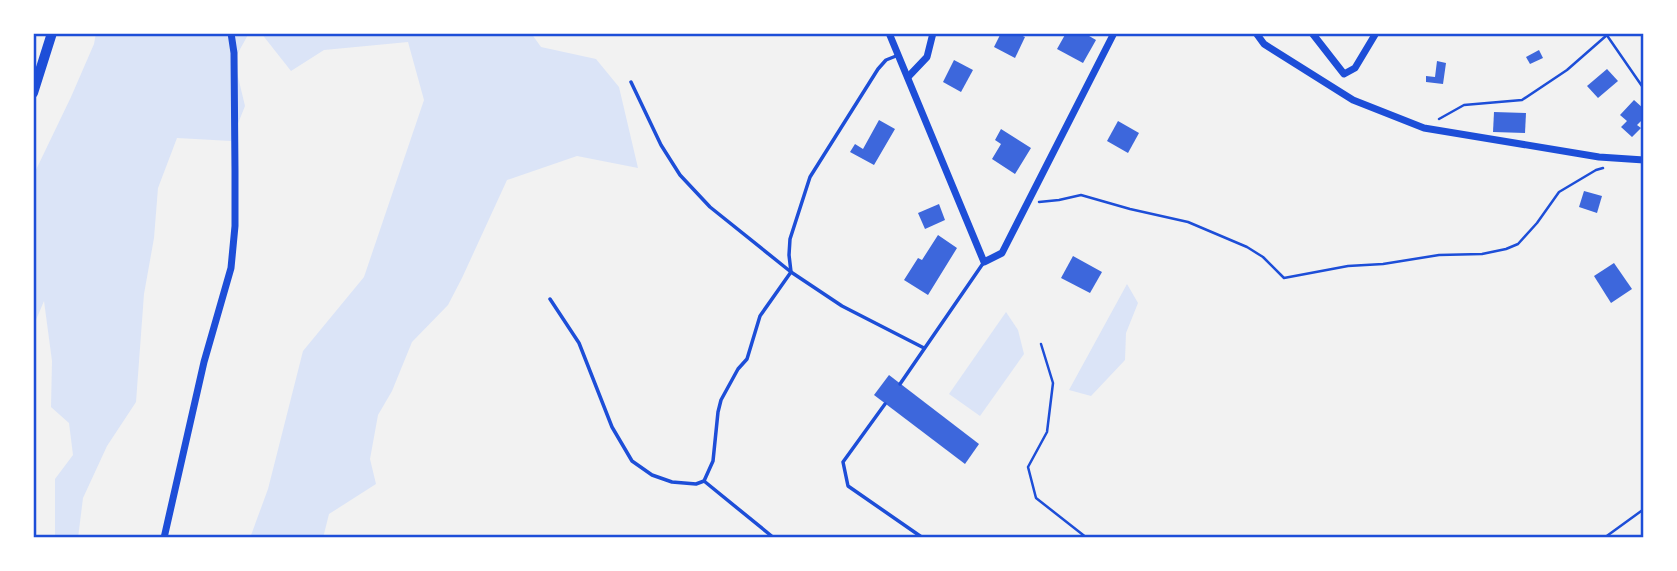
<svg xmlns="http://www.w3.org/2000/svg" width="1677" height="571" font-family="Jost,sans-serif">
	<rect width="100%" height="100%" fill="#f2f2f2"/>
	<g fill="#dbe4f7">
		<path d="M96 33H249L234 60 245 106 231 141 177 138 158 188 154 238 144 294 136 402 107 446 83 498 78 538H55V479L73 455 69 423 51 407 52 361 44 301 33 327V176L71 97 94 44Z"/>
		<path d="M261 33H531L541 47 596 59 619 87 638 168 577 156 507 180 462 278 448 305 412 342 392 391 378 415 370 459 376 484 329 514 323 538H250L268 489 303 351 364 277 424 100 408 42 324 50 291 71Z"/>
		<path d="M1127 284 1138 303 1126 333 1125 360 1091 396 1069 390Z"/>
		<path d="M1006 312 1018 330 1024 354 980 416 949 394Z"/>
	</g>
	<g fill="#3d67dc">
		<path d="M1001 33H1016L1025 37 1015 58 994 47Z"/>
		<path d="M1066 33H1084L1096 40 1083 63 1057 49Z"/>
		<path d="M1539 50 1543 58 1530 64 1526 57Z"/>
		<path d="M954 60 973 70 961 92 943 82Z"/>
		<path d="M1437 61 1446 63 1443 84 1426 82V76L1435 77Z"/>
		<path d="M1607 69 1618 81 1598 98 1587 86Z"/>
		<path d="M1634 100 1644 109V118L1637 125 1641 128 1632 137 1621 127 1627 121 1620 115Z"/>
		<path d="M1494 112 1526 113 1525 133 1493 132Z"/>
		<path d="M879 120 895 129 874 165 850 152 855 144 863 149Z"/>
		<path d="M1118 121 1139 133 1128 153 1107 141Z"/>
		<path d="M1001 129 1031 148 1015 174 992 159 1001 144 995 140Z"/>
		<path d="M1584 191 1602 196 1597 213 1579 207Z"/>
		<path d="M939 204 945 220 925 229 918 213Z"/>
		<path d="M938 235 957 248 928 295 904 280 918 258 922 260Z"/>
		<path d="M1073 256 1102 272 1090 293 1061 278Z"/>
		<path d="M1614 263 1632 289 1611 303 1594 276Z"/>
		<path d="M889 375 979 444 965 464 874 395Z"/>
	</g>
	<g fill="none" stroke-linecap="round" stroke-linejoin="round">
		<g stroke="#1d4ed8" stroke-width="2.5">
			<path d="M1606 34 1644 89"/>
			<path d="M1439 119 1464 105 1522 100 1567 70 1607 35"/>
			<path d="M1039 202 1059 200 1081 195 1130 209 1188 222 1247 247 1263 257 1284 278 1348 266 1383 264 1439 255 1482 254 1506 249 1518 244 1537 223 1559 192 1596 170 1603 168"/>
			<path d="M1041 344 1053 383 1047 432 1028 467 1036 498 1087 538"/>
			<path d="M1604 538 1644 509"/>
		</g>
		<g stroke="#1d4ed8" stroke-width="3.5">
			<path d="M631 82 661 145 680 175 710 207 791 272 842 306 924 348"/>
			<path d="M550 299 579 343 612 427 632 461 652 475 672 482 696 484 704 481 713 461 718 412 721 400 738 369 747 359 760 316 791 272 789 255 790 239 810 177 878 69 886 60 896 56"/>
			<path d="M900 384 984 262"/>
			<path d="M885 404 843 462 848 486 923 538"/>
			<path d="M704 481 774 538"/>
		</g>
		<g stroke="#1d4ed8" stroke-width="7">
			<path d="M889 33 984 262 1002 253 1114 33"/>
			<path d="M1256 33 1264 44 1353 100 1424 128 1599 157 1644 160"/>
			<path d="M1312 33 1344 74 1355 68 1376 33"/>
			<path d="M908 77 927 57 933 33"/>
			<path d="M164 538 204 362 231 268 235 226V171L234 53 231 33"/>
		</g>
		<path stroke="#1d4ed8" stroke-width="10" d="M33 93 52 33"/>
	</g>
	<rect width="1677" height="571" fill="none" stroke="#ffffff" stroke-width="70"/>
	<rect x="35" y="35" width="1607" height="501" fill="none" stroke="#1d4ed8" stroke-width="2.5"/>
</svg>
